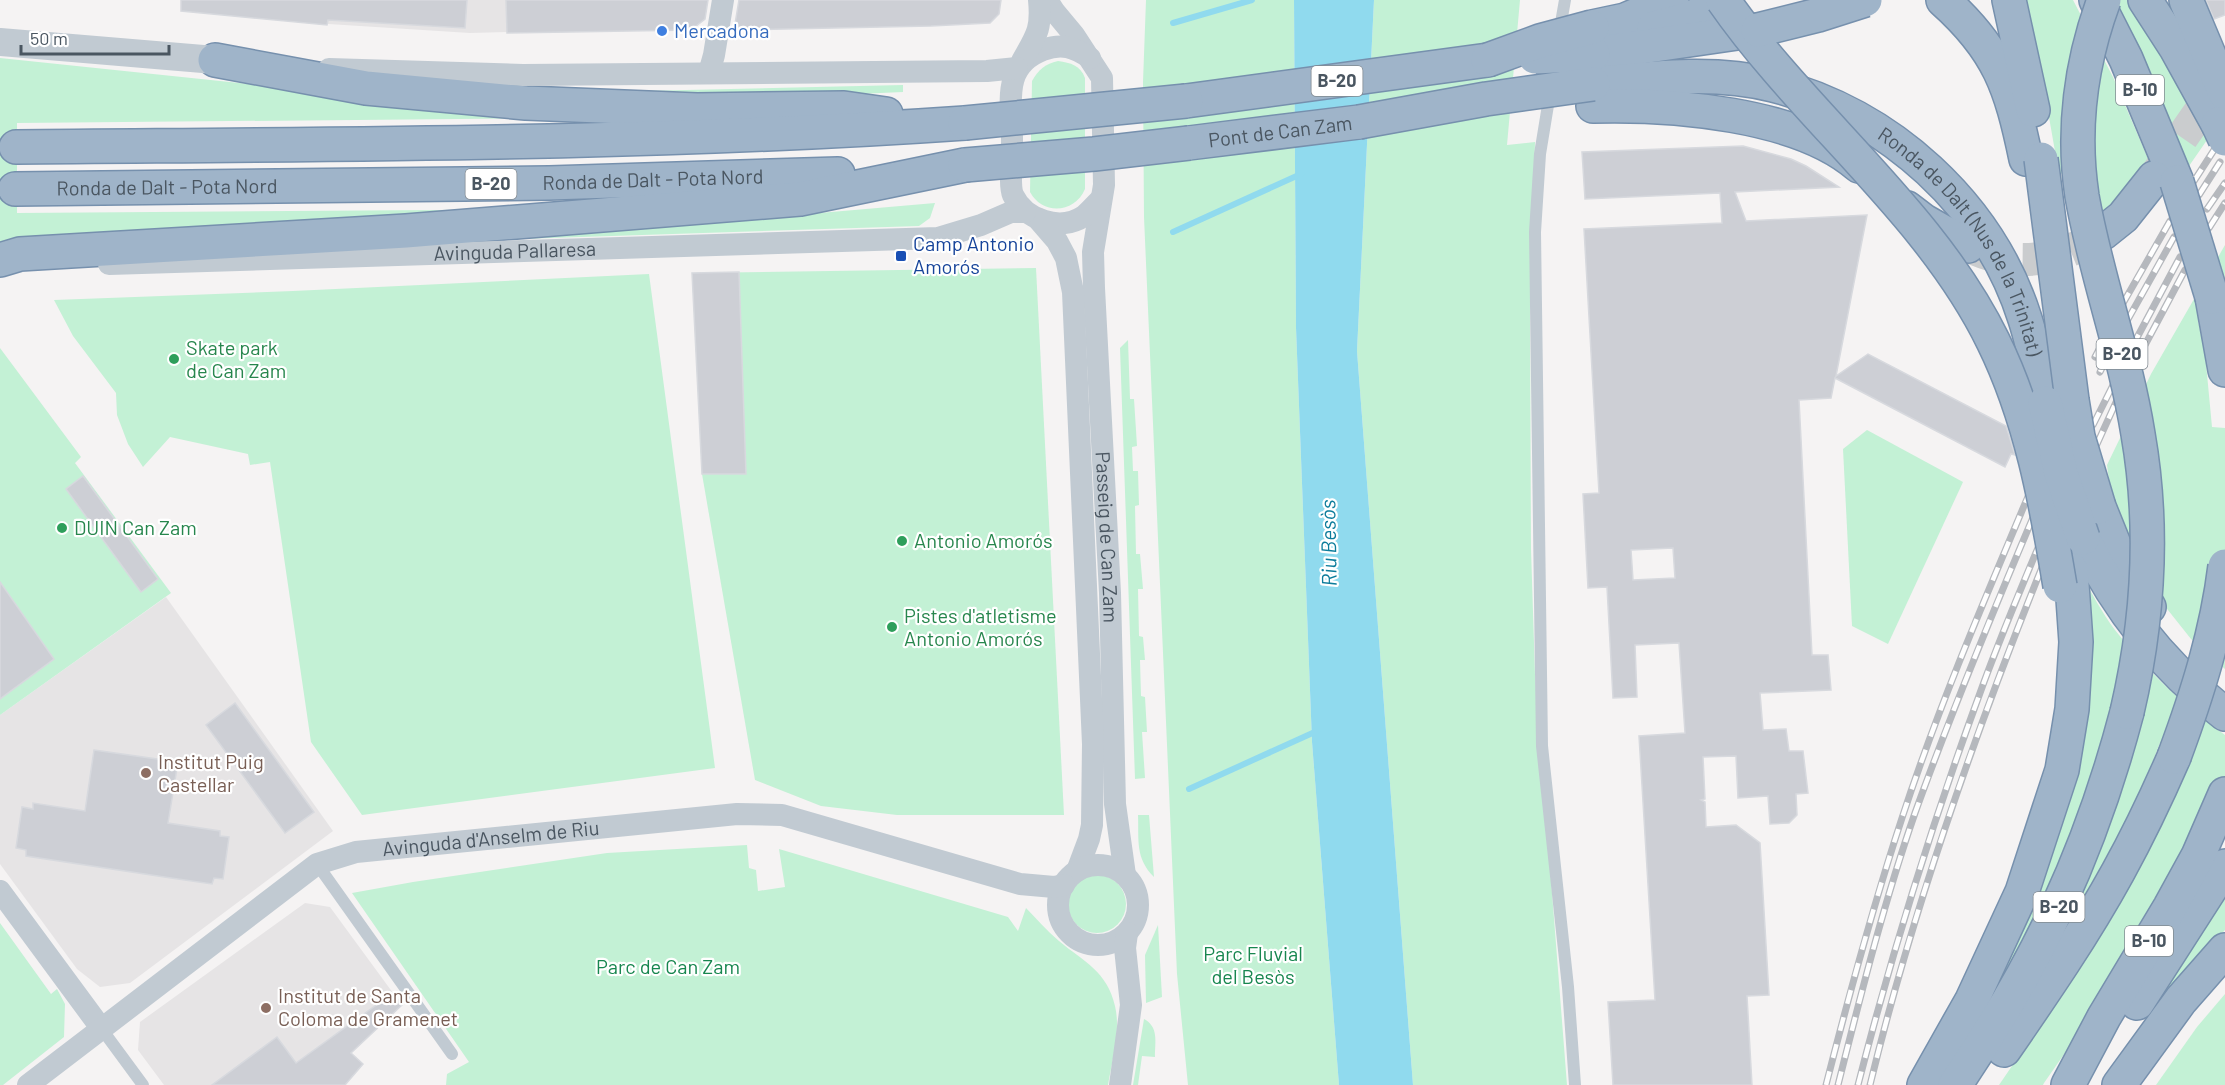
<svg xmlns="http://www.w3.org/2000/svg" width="2225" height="1085" font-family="Barlow,sans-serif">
	<rect width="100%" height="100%" fill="#f5f3f3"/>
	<g fill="#e6e4e5">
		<path d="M299 0H506L507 32 470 33 297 22Z"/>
		<path d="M166 597 333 831 130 983 100 987 77 969 0 864V715Z"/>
		<path d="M305 903 330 907 393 993 296 1063 277 1037 212 1085H164L138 1050 140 1022Z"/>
	</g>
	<g fill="#c3f1d5">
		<path d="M1146 0H1294L1296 328 1312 742 1339 1085H1188L1177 974 1144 217 1143 82Z"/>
		<path d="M1374 0H1520L1507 145 1535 142 1530 312 1531 549 1535 675 1567 1085H1413L1357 351Z"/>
		<path d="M2024 0H2073L2113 77 2152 168 2101 226 2064 173 2059 174 2037 49Z"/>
		<path d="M2110 0H2127L2174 77 2207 140 2189 166 2161 104Z"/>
		<path d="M0 58 575 118 17 123V213L571 209 0 246Z"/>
		<path d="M1058 61C1071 63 1080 65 1085 78V189C1075 213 1043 216 1030 192L1032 81C1039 69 1045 64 1058 61Z"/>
		<path d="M903 85V92L748 99 551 93Z"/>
		<path d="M935 203 930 218 919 226 520 239Z"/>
		<path d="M2225 245V289L2222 280 2198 321 2205 353 2212 427 2225 428V669L2191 639 2160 600 2131 550 2111 496 2107 465 2151 374Z"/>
		<path d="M1036 268 1064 815H897L821 806 755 780 702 474 692 273Z"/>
		<path d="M649 274 715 768 362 815 311 742 270 462 250 465 248 454 170 437 143 467 128 444 117 415 116 393 73 336 54 300 293 291Z"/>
		<path d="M1128 340 1130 399H1134L1137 446 1132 447 1133 471H1138L1139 505 1135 506 1136 554H1140L1143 589H1138L1139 636 1143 637 1145 660H1140L1141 696 1145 697 1147 732H1142L1145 778 1135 779 1120 348Z"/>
		<path d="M0 348 81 457 75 463 171 593 0 715Z"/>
		<path d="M1867 430 1963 482 1888 644 1852 626 1843 449Z"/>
		<path d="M2081 575C2092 593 2102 613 2115 630 2146 670 2184 706 2225 735V790L2198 824 2090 1017 2044 1083 2043 1085H1999L2053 1006 2187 765 2160 743C2135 809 2101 868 2065 928L2084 804 2037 917 1983 1018 2017 924Z"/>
		<path d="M1138 815H1149L1154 877C1135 858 1139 840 1138 815Z"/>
		<path d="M747 845 749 868 756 870 758 891 785 887 779 849 1008 917 1018 931 1026 908C1037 919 1047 931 1059 941 1084 962 1107 971 1115 1006 1121 1031 1112 1061 1108 1085H446L447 1074 469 1062 352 893 413 882 607 853Z"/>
		<circle cx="1097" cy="904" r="29"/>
		<path d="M2225 898V930L2212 943 2153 1014 2150 1013Z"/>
		<path d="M0 923 51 994 57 989 65 1004 64 1037 3 1085H0Z"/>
		<path d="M1158 925 1162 997 1146 1003 1145 955Z"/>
		<path d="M2225 994V1085H2156L2197 1027Z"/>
		<path d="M1144 1019C1159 1027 1155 1042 1155 1057L1142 1056 1138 1085H1133Z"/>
	</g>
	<path fill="#90daee" d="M1294 0H1374L1357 351 1413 1085H1339L1312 742 1296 328Z"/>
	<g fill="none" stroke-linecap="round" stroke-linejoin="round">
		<g stroke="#90daee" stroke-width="6">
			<path d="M1173 23 1252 0"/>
			<path d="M1173 232 1301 174"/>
			<path d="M1189 789 1317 731"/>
		</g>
	</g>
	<g fill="#cdcfd5" stroke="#d7d9de" stroke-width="1.5" fill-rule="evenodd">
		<path d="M181 0H467L465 28 328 20 327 25 181 11Z"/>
		<path d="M506 0H708L705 19 691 30 507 33Z"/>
		<path d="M739 0H1001L999 14 990 23 931 26 734 30Z"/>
		<path d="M2206 0H2225V15L2214 19Z"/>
		<path d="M1743 146 1791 159 1806 166 1839 187 1735 192 1746 221 1867 215 1836 376 1868 354 2006 426 2015 455 2011 454 2005 467 1835 378 1831 398 1799 400 1812 655H1828L1831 690 1760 693 1763 730 1786 729 1789 751H1803L1808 793 1796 794 1797 815 1789 823 1770 824 1768 796 1738 798 1736 756 1703 757 1705 799 1701 800 1705 802 1706 827 1736 825 1760 843 1769 995 1747 996 1752 1085H1613L1608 1002 1655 1000 1639 736 1685 733 1679 643 1635 645 1637 697 1613 698 1607 587 1588 588 1583 494 1599 493 1584 229 1722 223 1720 193 1585 199 1582 152ZM1673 548 1675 578 1633 580 1631 550Z"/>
		<path d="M739 272 746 474H702L692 273Z"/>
		<path d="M83 476 158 579 141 592 66 489Z"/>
		<path d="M0 582 54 659 0 699Z"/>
		<path d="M235 703 314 812 285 833 206 725Z"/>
		<path d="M94 750 178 762 168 823 220 831V836L229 837 223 879 214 878 212 884 171 878 26 856V850L16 848 22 807 33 809V803L85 811Z"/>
		<path d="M393 993 402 1005 351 1053 363 1064 345 1085H212L277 1037 296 1063Z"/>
	</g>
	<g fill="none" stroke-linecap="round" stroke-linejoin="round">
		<g stroke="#caccce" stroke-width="33" stroke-dasharray="33 16" stroke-linecap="butt">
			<path d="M2154 178 2221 81"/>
			<path d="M1975 249C2022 269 2062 259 2103 233"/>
		</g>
		<g stroke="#7690ad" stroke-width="36">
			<g id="trunk">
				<path d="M1943 0C1999 50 2011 87 2026 159"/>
				<path d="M2009 0 2033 110"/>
				<path d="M2096 0 2126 59 2177 182"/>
				<path d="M2145 0 2176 48 2218 124"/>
				<path d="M2186 0 2225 93"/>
				<path d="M1592 27 1625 20 1672 0"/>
				<path d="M1654 28 1689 19 1727 0"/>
				<path d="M1593 54 1758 30"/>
				<path d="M215 60 366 88 526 103 697 110 844 108 886 114"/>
				<path id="s4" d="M1593 84C1652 78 1714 70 1773 85 1889 114 1989 205 2025 319 2034 347 2039 375 2045 403"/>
				<path d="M1186 101 1488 60"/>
				<path d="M1593 106C1671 104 1798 113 1859 166"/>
				<path id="s5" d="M1189 143 1359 122"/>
				<path d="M16 147C332 144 649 145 965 123"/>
				<path id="s6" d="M15 189 549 183 838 174"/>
				<path d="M1907 208 1924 221 1968 246"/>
				<path d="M2103 233 2123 217 2154 178"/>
				<path d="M0 260 20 254 406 231 800 199 965 165"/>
				<path d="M2212 297 2225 370"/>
				<path d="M2099 507 2122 564 2149 607"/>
				<path d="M2083 538C2117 608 2163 667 2225 714"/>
				<path d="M2137 1003 2225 866"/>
				<path d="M2004 1050C2044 992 2084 934 2118 872 2139 834 2157 796 2174 757"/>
				<path d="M1924 1085 1972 1000 2022 892 2062 770 2072 709 2076 642 2071 570"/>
				<path d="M1955 1085C2037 965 2090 853 2127 712"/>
				<path d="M2068 1085 2104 1017 2170 907 2198 856 2225 794"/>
				<path d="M2119 1085 2181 1000 2225 950"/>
			</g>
		</g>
		<g stroke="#c1cad2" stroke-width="12">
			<path d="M1559 34 1565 0"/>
			<path d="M1550 93 1540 154 1535 232 1542 746 1568 987 1575 1085"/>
			<path d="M317 864 452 1054"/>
			<path d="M101 1028 143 1085"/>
		</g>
		<g stroke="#c1cad2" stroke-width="22">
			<path id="s1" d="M1047 0 1054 11 1074 35 1102 78 1104 185 1093 252 1094 288 1110 593 1115 804 1125 875"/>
			<path d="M1090 58C1074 47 1062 43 1043 50 999 67 1013 107 1012 145 1012 157 1009 186 1013 195 1025 220 1060 232 1084 216 1090 211 1095 205 1100 200"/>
			<path d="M1022 61C1036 36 1042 30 1039 0"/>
			<path d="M329 69 523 75 987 71 1017 68"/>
			<path d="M709 73 714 55 723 0"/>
			<path d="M1038 219 1057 241 1066 258 1073 292 1093 744 1092 825 1089 839 1077 871"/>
			<path id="s2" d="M109 264 938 238 981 225 1011 212H1025"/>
			<circle cx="1098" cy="905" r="40"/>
			<path d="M0 891 101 1028"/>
			<path id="s3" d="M28 1085 317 864 356 852 737 814 782 815 1020 884 1054 887 1064 885"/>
			<path d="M1120 1085 1131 1005 1125 948 1127 933"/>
		</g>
		<path stroke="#c1cad2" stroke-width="28" d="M0 42 215 60"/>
		<use href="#trunk" stroke="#9fb4c9" stroke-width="33"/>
		<g stroke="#b5b8bd" stroke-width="7">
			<g id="rail">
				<path d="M2194 181 2214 150"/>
				<path d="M2199 195 2220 162"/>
				<path d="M2207 209 2225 183"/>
				<path d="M2209 228 2225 203"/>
				<path d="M2122 305 2170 221"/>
				<path d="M2127 321 2174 237"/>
				<path d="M2132 347 2180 257"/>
				<path d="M2095 357 2103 342"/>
				<path d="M2137 360 2185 270"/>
				<path d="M2100 372 2107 358"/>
				<path d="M2093 425 2114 383"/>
				<path d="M2097 444 2117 400"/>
				<path d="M1826 1085C1849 995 1873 906 1902 818 1939 705 1986 596 2032 487"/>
				<path d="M1838 1085C1861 994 1884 902 1915 813 1952 710 1994 609 2037 508"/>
				<path d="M1858 1085C1892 952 1933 821 1980 693 1999 640 2021 588 2043 536"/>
				<path d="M1870 1085C1914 904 1977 727 2047 555"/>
			</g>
		</g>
		<use href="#rail" stroke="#fff" stroke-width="4.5" stroke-dasharray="14" stroke-linecap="butt"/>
		<g stroke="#7690ad" stroke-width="36" stroke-linecap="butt">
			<g id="trunk-bridge">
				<path d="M1723 0C1805 118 1930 212 1993 341 2031 418 2046 502 2060 586"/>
				<path d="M2104 0C2081 62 2072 130 2082 196 2096 276 2125 353 2138 434 2154 526 2148 622 2127 712"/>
				<path d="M1758 30 1818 15 1865 0"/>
				<path d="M1535 57 1593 54"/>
				<path d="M1488 60 1540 41 1592 27"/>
				<path d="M1359 122 1486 99 1593 84"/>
				<path d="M965 123 1186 101"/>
				<path d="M2218 124 2225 139"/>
				<path d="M2041 159 2072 400 2078 437 2099 507"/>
				<path d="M965 165 1094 154 1189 143"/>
				<path d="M2177 182 2212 297"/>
				<path d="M2045 403 2061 473 2083 538"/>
				<path d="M2174 757C2197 695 2217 632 2225 566"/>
			</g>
		</g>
		<use href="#trunk-bridge" stroke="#9fb4c9" stroke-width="33"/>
	</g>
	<circle fill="#3f7fe0" stroke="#fff" stroke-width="2" cx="662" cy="31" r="6"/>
	<rect fill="#1a4fb4" stroke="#fff" stroke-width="2" x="895" y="250" width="12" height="12" rx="3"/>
	<g fill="#2e9e5b" stroke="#fff" stroke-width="2">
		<circle cx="174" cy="359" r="6"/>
		<circle cx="62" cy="528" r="6"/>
		<circle cx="902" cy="541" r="6"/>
		<circle cx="892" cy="627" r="6"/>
	</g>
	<g fill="#8d6e63" stroke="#fff" stroke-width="2">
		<circle cx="146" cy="773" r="6"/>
		<circle cx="266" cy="1008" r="6"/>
	</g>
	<g text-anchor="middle" stroke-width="4.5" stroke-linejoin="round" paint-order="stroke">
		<g fill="#fff" stroke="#808990" stroke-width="1.5">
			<rect x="1311.5" y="66" width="51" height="30" rx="4.5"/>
			<rect x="2116" y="75" width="48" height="30" rx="4.5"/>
			<rect x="465.5" y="169" width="51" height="30" rx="4.5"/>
			<rect x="2096.5" y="339" width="51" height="30" rx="4.5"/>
			<rect x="2033.5" y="892" width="51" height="30" rx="4.5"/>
			<rect x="2125" y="926" width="48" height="30" rx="4.5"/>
		</g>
		<g font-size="18" font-weight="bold" fill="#4a5661">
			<text x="1337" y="87">B-20</text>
			<text x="2140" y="96">B-10</text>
			<text x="491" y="190">B-20</text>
			<text x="2122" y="360">B-20</text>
			<text x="2059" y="913">B-20</text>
			<text x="2149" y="947">B-10</text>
		</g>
		<g font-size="20" fill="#366cbe" stroke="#fff" text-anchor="start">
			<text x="674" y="38">Mercadona</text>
		</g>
		<g font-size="20" fill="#4a5661" stroke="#fff">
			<text dy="7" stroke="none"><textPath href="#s5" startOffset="92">Pont de Can Zam</textPath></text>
			<text dy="7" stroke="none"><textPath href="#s6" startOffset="638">Ronda de Dalt - Pota Nord</textPath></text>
			<text dy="7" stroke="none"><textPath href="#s6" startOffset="152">Ronda de Dalt - Pota Nord</textPath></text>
			<text dy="7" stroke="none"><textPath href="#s4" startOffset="438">Ronda de Dalt (Nus de la Trinitat)</textPath></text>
			<text dy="7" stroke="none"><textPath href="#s2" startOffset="406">Avinguda Pallaresa</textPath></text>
			<text dy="7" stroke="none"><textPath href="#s1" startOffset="556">Passeig de Can Zam</textPath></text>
			<text dy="7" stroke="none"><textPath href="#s3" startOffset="540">Avinguda d'Anselm de Riu</textPath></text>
		</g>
		<g font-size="20" fill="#164399" stroke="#fff" text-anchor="start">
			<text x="913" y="251">Camp Antonio<tspan x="913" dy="23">Amorós</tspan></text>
		</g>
		<g font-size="20" fill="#27864d" stroke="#fff" text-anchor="start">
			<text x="186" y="355">Skate park<tspan x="186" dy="23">de Can Zam</tspan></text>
			<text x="74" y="535">DUIN Can Zam</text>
			<text x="914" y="548">Antonio Amorós</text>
			<text x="904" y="623">Pistes d'atletisme<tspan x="904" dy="23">Antonio Amorós</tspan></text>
		</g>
		<g font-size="20" fill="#785e54" stroke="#fff" text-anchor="start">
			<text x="158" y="769">Institut Puig<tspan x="158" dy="23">Castellar</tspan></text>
			<text x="278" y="1003">Institut de Santa<tspan x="278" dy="23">Coloma de Gramenet</tspan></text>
		</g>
		<g font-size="20" fill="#17864f" stroke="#fff">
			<text x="1253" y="961">Parc Fluvial<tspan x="1253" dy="23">del Besòs</tspan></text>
			<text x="668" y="974">Parc de Can Zam</text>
		</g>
		<g font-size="21" font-style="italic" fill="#0c7c9b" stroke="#fff">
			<text transform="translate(1329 543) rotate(-91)" y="7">Riu Besòs</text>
		</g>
	</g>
	<path d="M21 45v9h148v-9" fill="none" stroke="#4a5661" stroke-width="3"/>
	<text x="30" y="45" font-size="18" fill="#4a5661" stroke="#ffffff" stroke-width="4.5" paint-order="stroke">50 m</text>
</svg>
